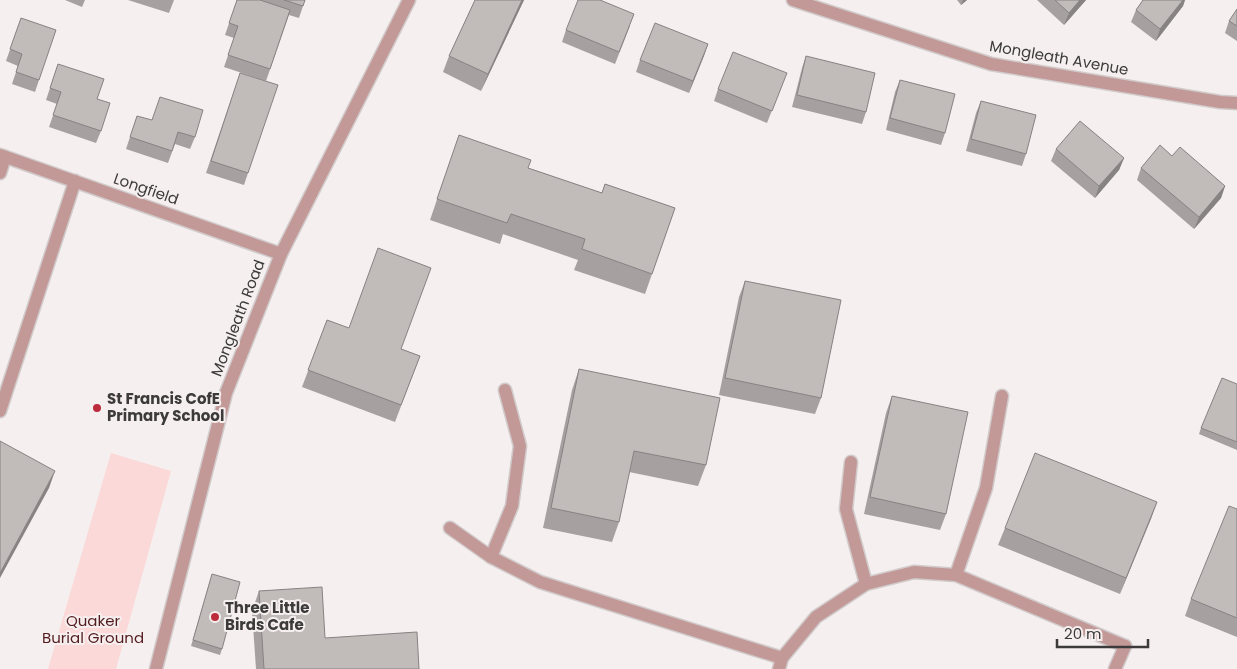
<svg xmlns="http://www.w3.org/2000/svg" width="1237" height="669" font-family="Poppins,sans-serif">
	<rect width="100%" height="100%" fill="#f6efef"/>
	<path fill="#fad9d8" d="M111 453 171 471 116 669H48Z"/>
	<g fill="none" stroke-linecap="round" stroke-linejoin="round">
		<g stroke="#d1cbcb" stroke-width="15">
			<g id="lane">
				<path d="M0 173 5 157"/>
				<path d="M0 411 75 181"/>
				<path d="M851 462 846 509 866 584"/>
				<path d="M491 557 512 506 520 446 505 390"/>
				<path d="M956 575 986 488 1002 396"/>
				<path d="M1115 669 1125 646"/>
			</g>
		</g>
		<g stroke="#d1cbcb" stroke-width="15">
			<g id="street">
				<path d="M793 0 991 64 1220 102 1237 103"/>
				<path d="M0 155 281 254"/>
				<path d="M450 528 491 557 540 582 782 658"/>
				<path d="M156 669 226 393 281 254 409 0"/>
				<path d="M779 669 782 658 816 617 866 584 914 572 956 575 1125 646"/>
			</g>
		</g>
		<use href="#lane" stroke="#c39998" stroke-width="12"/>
		<use href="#street" stroke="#c39998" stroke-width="12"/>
	</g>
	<g fill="#a6a1a0">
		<path d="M65 0H85L82 7Z"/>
		<path d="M128 0H174L169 13Z"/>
		<path d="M237 0H305L299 18 289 15 266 81 224 67 234 38 225 35Z"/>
		<path d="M475 0H524L481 91 443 72 449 56Z"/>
		<path d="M957 0H967L961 5Z"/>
		<path d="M1037 0H1086L1064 25Z"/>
		<path d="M1143 0H1185L1183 6 1156 41 1131 22 1136 10Z"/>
		<path d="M1237 9V41L1225 33 1229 21Z"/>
		<path d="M21 18 39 80 35 92 12 84 18 66 6 61Z"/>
		<path d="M630 26 615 64 562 42 566 30Z"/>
		<path d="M708 44 689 93 636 72 640 60Z"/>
		<path d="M806 56 866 112 862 124 792 107 802 68Z"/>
		<path d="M58 64 97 99 101 131 96 143 49 127 57 104 46 100Z"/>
		<path d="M900 80 945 133 941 145 886 130 895 92Z"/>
		<path d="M236 85 248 173 244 185 206 173Z"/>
		<path d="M782 85 767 123 714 101 718 89Z"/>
		<path d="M981 101 1026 154 1022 166 966 151 976 113Z"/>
		<path d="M137 116 195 137 190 149 175 144 168 163 126 149Z"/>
		<path d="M459 135 528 168 602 193 605 184 675 208 645 294 574 270 578 260 503 234 500 244 430 220Z"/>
		<path d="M1056 149 1124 158 1119 170 1095 198 1051 161Z"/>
		<path d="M1141 168 1225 186 1221 198 1194 229 1137 180Z"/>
		<path d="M745 281 821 398 815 414 719 395 739 297Z"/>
		<path d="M327 320 420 356 395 422 302 387Z"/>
		<path d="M579 369 706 465 698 486 629 472 619 522 612 542 543 528 572 390Z"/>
		<path d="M1237 384V450L1199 434 1201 428Z"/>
		<path d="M892 396 946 514 940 530 864 514 886 413Z"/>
		<path d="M1157 502 1120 594 998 545 1005 528Z"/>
		<path d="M1237 509V637L1185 616 1191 599Z"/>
		<path d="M212 574 222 649 220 655 191 646Z"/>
		<path d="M259 591 325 638 419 669H256L252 611Z"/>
	</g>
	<g fill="#878382">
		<path d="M522 0H524L481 91 488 74Z"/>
		<path d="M963 0H967L961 5Z"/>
		<path d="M1080 0H1086L1064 25 1069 13Z"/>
		<path d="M1183 0H1185L1183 6 1156 41 1160 29Z"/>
		<path d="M708 44 704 56 689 93 693 81Z"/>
		<path d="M1124 158 1119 170 1095 198 1099 186Z"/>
		<path d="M1225 186 1221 198 1194 229 1199 217Z"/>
		<path d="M55 471 49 488 0 578V573Z"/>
		<path d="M1157 502 1151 519 1120 594 1126 578Z"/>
	</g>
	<g fill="#c1bbba" stroke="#878382">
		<path d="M237 0H260L290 10 270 69 228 55 238 26 229 23Z"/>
		<path d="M284 0H305L303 6Z"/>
		<path d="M475 0H522L488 74 449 56Z"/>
		<path d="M578 0H600L634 14 619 52 566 30Z"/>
		<path d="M1055 0H1080L1069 13Z"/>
		<path d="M1143 0H1183L1160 29 1136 10Z"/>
		<path d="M1237 9V26L1229 21Z"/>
		<path d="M21 18 56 30 39 80 16 72 22 54 10 49Z"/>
		<path d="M655 23 708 44 693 81 640 60Z"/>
		<path d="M733 52 787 73 772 111 718 89Z"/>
		<path d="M806 56 875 73 866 112 797 95Z"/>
		<path d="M58 64 104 79 97 99 110 103 101 131 53 115 61 92 50 88Z"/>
		<path d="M240 73 278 85 248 173 211 161Z"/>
		<path d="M900 80 955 94 945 133 890 118Z"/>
		<path d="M160 97 203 110 195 137 178 132 172 151 130 137 137 116 152 120Z"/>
		<path d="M981 101 1036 115 1026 154 971 139Z"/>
		<path d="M1080 121 1124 158 1099 186 1056 149Z"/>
		<path d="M459 135 531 160 528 168 602 193 605 184 675 208 652 274 582 249 585 239 511 214 507 223 437 199Z"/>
		<path d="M1160 145 1172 156 1180 147 1225 186 1199 217 1141 168Z"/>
		<path d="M378 248 431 268 401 349 420 356 401 405 308 370 327 320 349 328Z"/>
		<path d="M745 281 841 300 821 398 725 378Z"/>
		<path d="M579 369 720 398 706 465 634 451 619 522 551 508Z"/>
		<path d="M1222 378 1237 384V442L1201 428Z"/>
		<path d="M892 396 968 412 946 514 870 497Z"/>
		<path d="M0 441 55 471 0 573Z"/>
		<path d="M1035 453 1157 502 1126 578 1005 528Z"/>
		<path d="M1229 506 1237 509V618L1191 599Z"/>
		<path d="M212 574 240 582 222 649 193 640Z"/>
		<path d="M322 587 325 638 417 632 419 669H264L259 591Z"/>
	</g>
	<g fill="#bd2c3d" stroke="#f6efef" stroke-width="2">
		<circle cx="97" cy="408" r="5"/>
		<circle cx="215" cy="617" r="5"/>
	</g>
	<g text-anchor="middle" stroke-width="4" stroke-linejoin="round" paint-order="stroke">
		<g font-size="15" fill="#3c3a3a" stroke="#f6efef">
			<text transform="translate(1059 58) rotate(10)" y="5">Mongleath Avenue</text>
			<text transform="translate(146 189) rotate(19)" y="5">Longfield</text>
			<text transform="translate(238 318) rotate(-69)" y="5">Mongleath Road</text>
		</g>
		<g font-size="15" font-weight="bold" fill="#3c3a3a" stroke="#f6efef" text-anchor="start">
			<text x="107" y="404">St Francis CofE<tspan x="107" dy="17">Primary School</tspan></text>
			<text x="225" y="613">Three Little<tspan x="225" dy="17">Birds Cafe</tspan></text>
		</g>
		<g font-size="15" fill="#531c1f" stroke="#f6efef">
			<text x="93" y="626">Quaker<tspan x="93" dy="17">Burial Ground</tspan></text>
		</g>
	</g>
	<path d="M1057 639v8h91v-8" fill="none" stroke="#3c3a3a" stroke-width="2.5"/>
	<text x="1064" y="639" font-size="15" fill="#3c3a3a" stroke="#f6efef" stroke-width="4" paint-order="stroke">20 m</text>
</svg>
